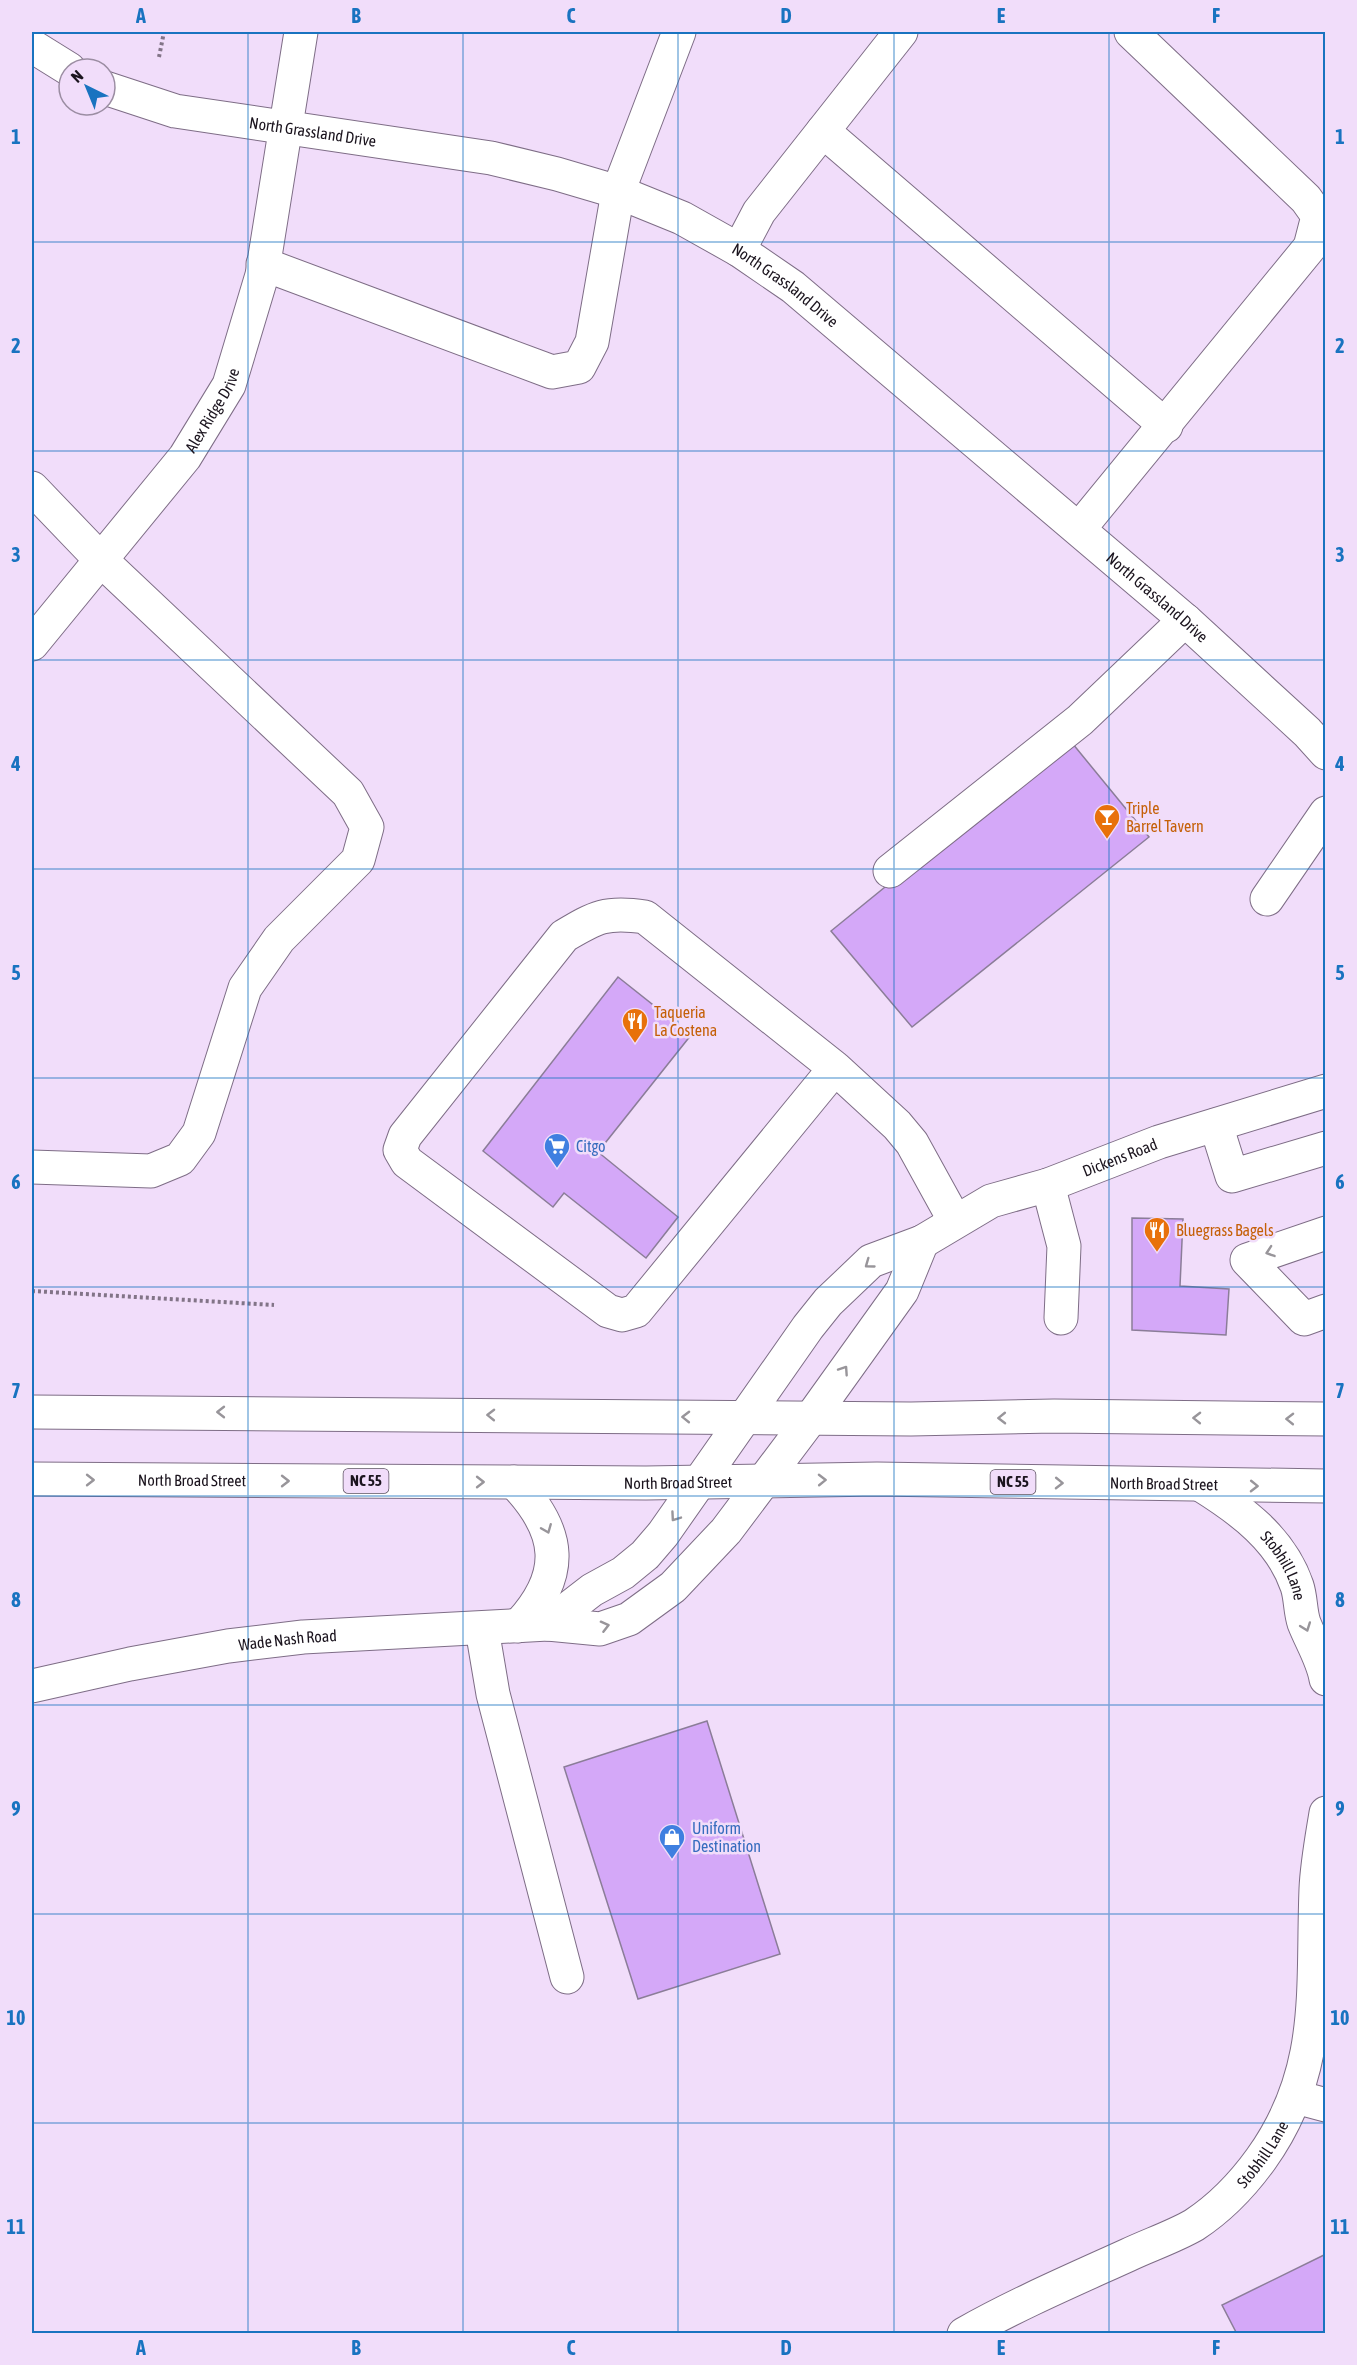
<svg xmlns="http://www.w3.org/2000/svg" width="1357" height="2365" font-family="'Asap Condensed',sans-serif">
	<rect width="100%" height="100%" fill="#f1ddfa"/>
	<g fill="#d4a8f8" stroke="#8b7d98" stroke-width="1.5">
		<path d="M1068 738 1149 837 912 1027 831 931Z"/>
		<path d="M618 977 691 1035 598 1152 678 1217 646 1258 564 1193 553 1207 483 1151Z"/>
		<path d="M1132 1218 1183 1219 1180 1286 1229 1289 1226 1335 1132 1330Z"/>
		<path d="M707 1721 780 1954 638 1999 564 1767Z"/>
		<path d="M1326 2254V2334H1237L1222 2305Z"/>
	</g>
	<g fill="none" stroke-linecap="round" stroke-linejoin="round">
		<g stroke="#7e6d86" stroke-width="35">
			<g id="minor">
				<path d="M32 46 69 69"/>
				<path id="s1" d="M105 88 175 111 491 158 557 174 618 192 682 218 739 250 793 287 1185 620 1307 732 1326 753"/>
				<path d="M823 131 1166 426"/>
				<path d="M739 250 759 212 901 32"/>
				<path d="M263 264 552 372 579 367 592 342 618 192 679 32"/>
				<path d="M32 488 101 560 348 793 367 827 358 860 279 939 245 988 199 1133 180 1159 151 1171 32 1167"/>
				<path d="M1079 529 1310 247 1318 216 1306 199 1131 32"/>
				<path id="s2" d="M32 644 185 457 229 385 262 275 301 32"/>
				<path d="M890 871 1080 720 1185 620"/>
				<path d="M1267 899 1326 813"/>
				<path d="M835 1068 636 1311 622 1315 608 1311 407 1162 400 1150 405 1136 564 936C596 917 606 911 645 917L835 1068 897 1125 912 1143 955 1221"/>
				<path d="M1216 1125 1232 1176 1326 1148"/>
				<path d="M1048 1185 1064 1246 1061 1318"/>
				<path d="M1326 1233 1247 1260 1304 1319 1326 1311"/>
				<path id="s3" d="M1201 1485C1241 1510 1281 1539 1297 1586 1301 1598 1300 1611 1304 1623 1311 1641 1323 1660 1326 1679"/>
				<path id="s4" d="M548 1624 592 1590 623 1573 645 1555 663 1534 808 1327 828 1302 871 1261 922 1242 991 1201 1048 1185 1159 1142 1326 1091"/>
				<path d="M482 1629 493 1694 567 1977"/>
				<path id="s5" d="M32 1686 130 1664 228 1646 303 1637 548 1624 600 1629 629 1619 673 1587 726 1531 811 1418 902 1291 922 1242"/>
				<path d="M1296 2097 1326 2105"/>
				<path id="s6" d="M964 2334C1017 2304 1073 2280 1128 2255 1149 2245 1173 2237 1194 2225 1220 2208 1243 2184 1261 2159 1324 2071 1312 1991 1316 1889 1317 1864 1322 1838 1326 1813"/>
			</g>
		</g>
		<g stroke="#7e6d86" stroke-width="35">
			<g id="highway">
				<path d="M32 1412 911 1419 1054 1416 1326 1419"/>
				<path id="s7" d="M32 1479 646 1483 877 1479 1326 1486"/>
				<path d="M514 1482C562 1532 566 1575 518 1626"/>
			</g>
		</g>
		<g stroke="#827487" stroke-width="4" stroke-dasharray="3 3" stroke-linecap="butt">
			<path d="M159 57 164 32"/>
			<path d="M32 1291 274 1305"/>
		</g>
		<use href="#minor" stroke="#fff" stroke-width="33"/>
		<use href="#highway" stroke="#fff" stroke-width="33"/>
	</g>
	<defs><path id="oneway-chevron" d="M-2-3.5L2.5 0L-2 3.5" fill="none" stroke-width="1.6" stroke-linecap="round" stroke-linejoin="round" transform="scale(1.5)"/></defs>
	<g stroke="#98959a">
		<use href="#oneway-chevron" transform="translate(1270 1252) rotate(161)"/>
		<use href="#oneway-chevron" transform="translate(869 1264) rotate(144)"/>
		<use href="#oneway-chevron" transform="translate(844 1370) rotate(-56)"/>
		<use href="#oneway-chevron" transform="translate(221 1412) rotate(-180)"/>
		<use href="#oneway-chevron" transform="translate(491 1415) rotate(-179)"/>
		<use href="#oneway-chevron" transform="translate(686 1417) rotate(-179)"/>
		<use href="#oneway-chevron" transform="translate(1002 1418) rotate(179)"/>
		<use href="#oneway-chevron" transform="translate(1197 1418) rotate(-179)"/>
		<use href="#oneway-chevron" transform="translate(1290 1419) rotate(-179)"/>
		<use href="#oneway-chevron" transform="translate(90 1480)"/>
		<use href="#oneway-chevron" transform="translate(822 1480) rotate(-1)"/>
		<use href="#oneway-chevron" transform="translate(285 1481)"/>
		<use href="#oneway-chevron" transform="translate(480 1482)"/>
		<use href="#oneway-chevron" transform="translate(1059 1483) rotate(1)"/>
		<use href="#oneway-chevron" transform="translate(1254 1486) rotate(1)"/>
		<use href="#oneway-chevron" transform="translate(675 1517) rotate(125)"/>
		<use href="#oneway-chevron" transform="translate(547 1529) rotate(68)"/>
		<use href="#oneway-chevron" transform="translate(605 1626) rotate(-14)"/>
		<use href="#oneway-chevron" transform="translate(1306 1627) rotate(70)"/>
	</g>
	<path fill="none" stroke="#1973c0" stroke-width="1.5" stroke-opacity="0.55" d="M248 32V2334M463 32V2334M678 32V2334M894 32V2334M1109 32V2334M32 242H1326M32 451H1326M32 660H1326M32 869H1326M32 1078H1326M32 1287H1326M32 1496H1326M32 1705H1326M32 1914H1326M32 2123H1326"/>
	<defs>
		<g id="bar-pin" transform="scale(1.35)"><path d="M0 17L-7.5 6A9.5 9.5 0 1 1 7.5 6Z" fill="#e8710a" stroke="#f1ddfa"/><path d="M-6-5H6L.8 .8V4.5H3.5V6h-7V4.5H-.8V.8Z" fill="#fff"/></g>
		<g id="restaurant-pin" transform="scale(1.35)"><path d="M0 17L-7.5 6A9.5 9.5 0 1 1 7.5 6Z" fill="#e8710a" stroke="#f1ddfa"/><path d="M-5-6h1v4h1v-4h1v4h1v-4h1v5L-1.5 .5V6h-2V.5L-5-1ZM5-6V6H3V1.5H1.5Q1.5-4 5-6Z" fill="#fff"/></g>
		<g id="supermarket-pin" transform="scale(1.35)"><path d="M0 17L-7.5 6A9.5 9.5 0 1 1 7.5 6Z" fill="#3f7fe0" stroke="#f1ddfa"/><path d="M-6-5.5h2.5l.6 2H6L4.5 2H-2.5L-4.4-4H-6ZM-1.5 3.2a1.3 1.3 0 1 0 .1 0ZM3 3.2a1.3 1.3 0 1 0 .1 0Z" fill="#fff"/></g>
		<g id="shop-pin" transform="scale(1.35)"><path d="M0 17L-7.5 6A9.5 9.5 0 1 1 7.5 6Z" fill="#3f7fe0" stroke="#f1ddfa"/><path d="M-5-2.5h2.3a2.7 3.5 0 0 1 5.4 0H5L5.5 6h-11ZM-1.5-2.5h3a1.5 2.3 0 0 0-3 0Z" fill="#fff"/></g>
	</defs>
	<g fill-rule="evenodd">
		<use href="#bar-pin" x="1107" y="817"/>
		<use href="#restaurant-pin" x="635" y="1021"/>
		<use href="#supermarket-pin" x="557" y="1146"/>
		<use href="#restaurant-pin" x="1157" y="1230"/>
		<use href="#shop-pin" x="672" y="1837"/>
	</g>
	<g text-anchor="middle" stroke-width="5" stroke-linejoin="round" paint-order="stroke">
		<g fill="#f1ddfa" stroke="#5b5060" stroke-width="1.5">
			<rect x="343.5" y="1469" width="45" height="24" rx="4.5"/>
			<rect x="990.5" y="1470" width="45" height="24" rx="4.5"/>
		</g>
		<g font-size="15" font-weight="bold" fill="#1b141e">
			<text x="366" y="1486">NC 55</text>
			<text x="1013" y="1487">NC 55</text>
		</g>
		<g font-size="16" fill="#1b141e" stroke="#f1ddfa">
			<text dy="6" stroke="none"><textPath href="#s1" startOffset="213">North Grassland Drive</textPath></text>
			<text dy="6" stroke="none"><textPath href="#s1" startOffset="717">North Grassland Drive</textPath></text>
			<text dy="6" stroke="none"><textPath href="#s2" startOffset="296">Alex Ridge Drive</textPath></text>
			<text dy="6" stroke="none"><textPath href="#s1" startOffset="1203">North Grassland Drive</textPath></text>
			<text dy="6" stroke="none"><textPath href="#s4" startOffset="762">Dickens Road</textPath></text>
			<text dy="6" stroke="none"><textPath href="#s7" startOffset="160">North Broad Street</textPath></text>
			<text dy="6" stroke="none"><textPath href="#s7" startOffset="646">North Broad Street</textPath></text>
			<text dy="6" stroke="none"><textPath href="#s7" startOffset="1132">North Broad Street</textPath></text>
			<text dy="6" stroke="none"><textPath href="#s3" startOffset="118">Stobhill Lane</textPath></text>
			<text dy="6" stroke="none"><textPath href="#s5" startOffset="260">Wade Nash Road</textPath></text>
			<text dy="6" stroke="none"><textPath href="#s6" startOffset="354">Stobhill Lane</textPath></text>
		</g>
		<g font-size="16" fill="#c56008" stroke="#f1ddfa" text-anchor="start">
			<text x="1126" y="814">Triple<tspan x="1126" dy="18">Barrel Tavern</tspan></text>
			<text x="654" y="1018">Taqueria<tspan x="654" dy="18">La Costena</tspan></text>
			<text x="1176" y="1236">Bluegrass Bagels</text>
		</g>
		<g font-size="16" fill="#366cbe" stroke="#f1ddfa" text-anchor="start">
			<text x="576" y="1152">Citgo</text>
			<text x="692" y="1834">Uniform<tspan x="692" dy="18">Destination</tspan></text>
		</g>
	</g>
	<rect width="1357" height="2365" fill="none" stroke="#f1ddfa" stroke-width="66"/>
	<g transform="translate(87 87) rotate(317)"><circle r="28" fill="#f1ddfa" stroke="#9b8da2" stroke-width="1.5"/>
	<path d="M0-4.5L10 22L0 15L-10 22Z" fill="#1973c0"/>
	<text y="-9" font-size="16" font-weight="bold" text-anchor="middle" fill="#1b141e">N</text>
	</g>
	<rect x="33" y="33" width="1291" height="2299" fill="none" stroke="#1973c0" stroke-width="2"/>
	<g font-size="20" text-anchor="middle" font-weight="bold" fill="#1973c0">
		<text x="141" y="23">A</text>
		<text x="356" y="23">B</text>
		<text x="571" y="23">C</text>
		<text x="786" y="23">D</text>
		<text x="1001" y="23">E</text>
		<text x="1216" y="23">F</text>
		<text x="16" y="144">1</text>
		<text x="1340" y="144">1</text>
		<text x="16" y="353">2</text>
		<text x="1340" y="353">2</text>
		<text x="16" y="562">3</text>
		<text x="1340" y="562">3</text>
		<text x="16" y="771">4</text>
		<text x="1340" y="771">4</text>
		<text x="16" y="980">5</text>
		<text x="1340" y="980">5</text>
		<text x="16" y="1189">6</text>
		<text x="1340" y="1189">6</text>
		<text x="16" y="1398">7</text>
		<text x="1340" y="1398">7</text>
		<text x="16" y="1607">8</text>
		<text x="1340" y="1607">8</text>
		<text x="16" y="1816">9</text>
		<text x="1340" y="1816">9</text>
		<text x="16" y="2025">10</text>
		<text x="1340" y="2025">10</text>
		<text x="16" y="2234">11</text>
		<text x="1340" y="2234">11</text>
		<text x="141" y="2355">A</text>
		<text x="356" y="2355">B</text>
		<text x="571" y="2355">C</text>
		<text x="786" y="2355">D</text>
		<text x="1001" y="2355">E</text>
		<text x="1216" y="2355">F</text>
	</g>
</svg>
